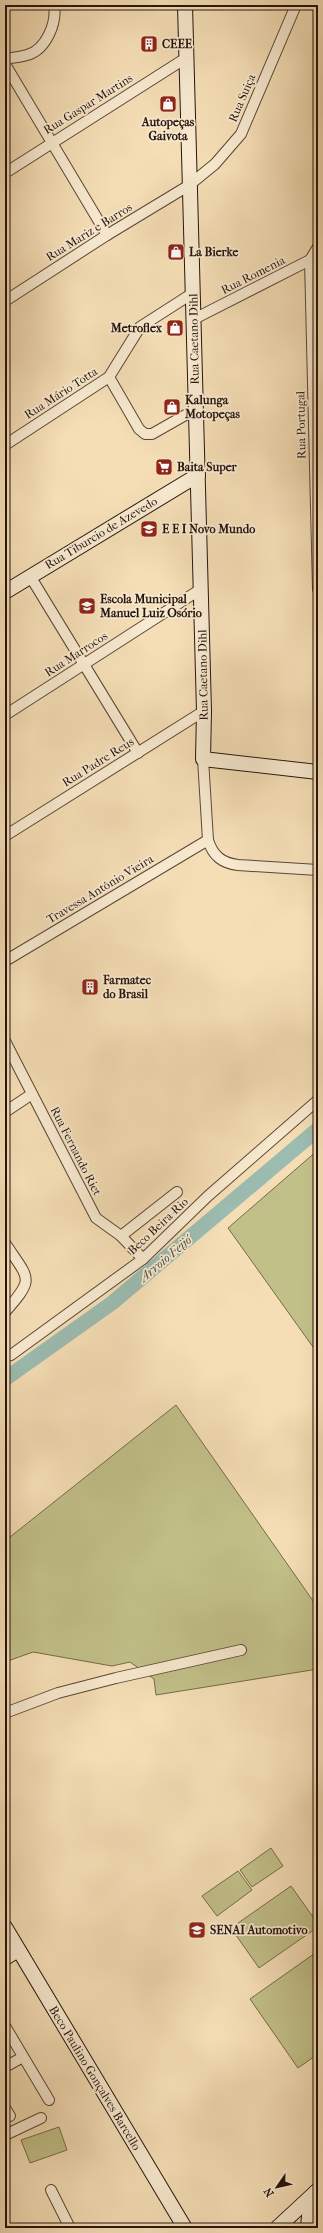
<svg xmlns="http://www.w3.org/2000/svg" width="323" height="2233" font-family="'IM FELL French Canon',serif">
	<rect width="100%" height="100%" fill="#f5deb6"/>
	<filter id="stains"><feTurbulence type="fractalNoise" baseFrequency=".005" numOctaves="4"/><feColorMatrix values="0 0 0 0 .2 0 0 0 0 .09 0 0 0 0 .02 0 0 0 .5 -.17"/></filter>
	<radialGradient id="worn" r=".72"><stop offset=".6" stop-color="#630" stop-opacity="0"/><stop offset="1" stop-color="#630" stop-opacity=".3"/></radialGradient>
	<g fill="#c2c089" stroke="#746a4b">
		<path d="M318 1150V1354L228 1228Z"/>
		<path d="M176 1405 318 1608V1669L156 1695 154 1679 130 1662 112 1666 33 1652 5 1662V1541Z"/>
		<path d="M271 1848 283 1866 252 1887 240 1870Z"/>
		<path d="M238 1871 252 1890 217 1916 202 1896Z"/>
		<path d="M291 1886 318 1924V1927L259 1968 231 1928Z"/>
		<path d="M318 1951V2054L298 2068 250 1999Z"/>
		<path d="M59 2127 67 2150 30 2163 21 2140Z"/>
	</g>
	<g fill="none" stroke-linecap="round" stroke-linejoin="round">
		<path stroke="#9cbcb1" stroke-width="15" d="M5 1379 112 1303 318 1129"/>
		<g stroke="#5a4637" stroke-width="12">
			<g id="street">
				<path d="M5 59C12 58 20 57 27 55 46 50 57 23 54 5"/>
				<path d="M5 64 107 235"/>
				<path d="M5 173 186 58"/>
				<path d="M310 260 318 589"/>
				<path d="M5 301 107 235 188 186 215 164 241 134 296 5"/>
				<path d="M194 319 310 260 318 247"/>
				<path d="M109 377 139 429 145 434H152L196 409"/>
				<path d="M5 445 109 377 140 327 193 293"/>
				<path d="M30 576 138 753"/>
				<path d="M5 715 201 589"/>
				<path d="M203 759 208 840C213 856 222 863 238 865L318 870"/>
				<path d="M5 836 204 711"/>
				<path d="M5 961 208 840"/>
				<path d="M5 1041 96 1218 121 1236 143 1259"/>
				<path d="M5 1112 32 1094"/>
				<path d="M121 1236 177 1192"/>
				<path d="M5 1243C29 1280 36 1277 5 1312"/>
				<path d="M5 1356 11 1355 143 1259 208 1196 318 1100"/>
				<path d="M5 1713 58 1693 116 1678 241 1650"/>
				<path d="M5 2026 49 2100"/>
				<path d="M5 2067 23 2057"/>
				<path d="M5 2108 10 2116"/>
				<path d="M5 2135 41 2118"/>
				<path d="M51 2190 70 2228"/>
			</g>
		</g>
		<g stroke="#26140d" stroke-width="16">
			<g id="secondary">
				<path d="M185 5 204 711 203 759 318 772"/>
				<path d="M5 592 198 475"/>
				<path d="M5 1927 185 2228"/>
				<path d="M5 1958 18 1950"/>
				<path d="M277 2228 318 2190"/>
				<path d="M308 2228 309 2216 316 2192"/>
			</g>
		</g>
		<use href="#street" stroke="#f8ead0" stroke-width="10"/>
		<use href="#secondary" stroke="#f8ead0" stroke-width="14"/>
	</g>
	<defs>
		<g id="building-square" transform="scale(0.9)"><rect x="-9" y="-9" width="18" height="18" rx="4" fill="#8f2418" stroke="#f8ead0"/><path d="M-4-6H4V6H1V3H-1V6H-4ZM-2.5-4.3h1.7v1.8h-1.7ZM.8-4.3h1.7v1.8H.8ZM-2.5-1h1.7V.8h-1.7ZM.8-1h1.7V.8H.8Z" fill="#fff"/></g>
		<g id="shop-square" transform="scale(0.9)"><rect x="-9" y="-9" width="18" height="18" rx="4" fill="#8f2418" stroke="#f8ead0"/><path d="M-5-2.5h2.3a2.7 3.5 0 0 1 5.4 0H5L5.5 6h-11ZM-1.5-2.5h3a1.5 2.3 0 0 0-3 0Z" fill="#fff"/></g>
		<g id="supermarket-square" transform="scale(0.9)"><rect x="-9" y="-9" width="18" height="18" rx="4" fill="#8f2418" stroke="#f8ead0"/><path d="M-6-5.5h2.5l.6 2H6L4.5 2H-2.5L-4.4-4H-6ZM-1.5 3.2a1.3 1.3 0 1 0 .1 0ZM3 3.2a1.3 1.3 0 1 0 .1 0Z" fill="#fff"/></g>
		<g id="school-square" transform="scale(0.9)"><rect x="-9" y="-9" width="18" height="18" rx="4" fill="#8f2418" stroke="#f8ead0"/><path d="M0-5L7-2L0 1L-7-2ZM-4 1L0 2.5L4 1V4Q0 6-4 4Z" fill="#fff"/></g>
		<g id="university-square" transform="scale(0.9)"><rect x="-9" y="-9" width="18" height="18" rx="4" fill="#8f2418" stroke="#f8ead0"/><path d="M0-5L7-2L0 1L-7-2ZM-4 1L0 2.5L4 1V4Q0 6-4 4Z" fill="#fff"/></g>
	</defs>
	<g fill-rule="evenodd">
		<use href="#building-square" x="149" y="44"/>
		<use href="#shop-square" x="168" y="104"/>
		<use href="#shop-square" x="176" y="252"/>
		<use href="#shop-square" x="175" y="328"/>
		<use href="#shop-square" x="172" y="407"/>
		<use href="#supermarket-square" x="164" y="467"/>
		<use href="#school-square" x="149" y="529"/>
		<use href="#school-square" x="87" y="606"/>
		<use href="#building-square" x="90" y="987"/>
		<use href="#university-square" x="197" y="1930"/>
	</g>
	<g text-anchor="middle" stroke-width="3.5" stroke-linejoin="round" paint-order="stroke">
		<g font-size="12" font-weight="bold" fill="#26140d" stroke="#f8ead0" text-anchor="start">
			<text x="162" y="48">CEEE</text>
			<text x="168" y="126" text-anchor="middle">Autopeças<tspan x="168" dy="14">Gaivota</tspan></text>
			<text x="189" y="256">La Bierke</text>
			<text x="162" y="332" text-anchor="end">Metroflex</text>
			<text x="185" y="404">Kalunga<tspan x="185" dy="14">Motopeças</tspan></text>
			<text x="177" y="471">Baita Super</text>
			<text x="162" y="533">E E I Novo Mundo</text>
			<text x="100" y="603">Escola Municipal<tspan x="100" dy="14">Manuel Luiz Osório</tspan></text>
			<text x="103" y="984">Farmatec<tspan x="103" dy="14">do Brasil</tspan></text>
			<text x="210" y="1934">SENAI Automotivo</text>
		</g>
		<g font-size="12" fill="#26140d" stroke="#f8ead0">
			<text transform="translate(242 98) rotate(-67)" y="4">Rua Suiça</text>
			<text transform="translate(88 104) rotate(-32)" y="4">Rua Gaspar Martins</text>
			<text transform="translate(89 232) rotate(-32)" y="4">Rua Mariz e Barros</text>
			<text transform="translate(253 275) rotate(-27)" y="4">Rua Romenia</text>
			<text transform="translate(194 339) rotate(-91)" y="4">Rua Caetano Dihl</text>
			<text transform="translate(61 393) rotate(-33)" y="4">Rua Mário Totta</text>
			<text transform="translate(301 425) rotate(-91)" y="4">Rua Portugal</text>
			<text transform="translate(101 533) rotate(-31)" y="4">Rua Tiburcio de Azevedo</text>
			<text transform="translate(76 654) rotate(-33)" y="4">Rua Marrocos</text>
			<text transform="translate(203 675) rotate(-91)" y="4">Rua Caetano Dihl</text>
			<text transform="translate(98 762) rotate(-32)" y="4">Rua Padre Reus</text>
			<text transform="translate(100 889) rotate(-31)" y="4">Travessa Antônio Vieira</text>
			<text transform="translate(76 1151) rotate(63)" y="4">Rua Fernando Riet</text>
			<text transform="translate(158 1226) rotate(-43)" y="4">Beco Beira-Rio</text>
			<text transform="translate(95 2078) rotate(59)" y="4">Beco Paulino Gonçalves Barcello</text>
		</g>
		<g font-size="13" font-style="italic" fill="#4f4f46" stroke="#f8ead0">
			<text transform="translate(165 1258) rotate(-40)" y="5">Arroio Feijó</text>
		</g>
	</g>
	<rect width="323" height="2233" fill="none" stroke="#f5deb6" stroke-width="20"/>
	<rect x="6" y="6" width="311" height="2221" fill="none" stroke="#26140d" stroke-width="2"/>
	<rect x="10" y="10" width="303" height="2213" fill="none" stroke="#26140d"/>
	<g transform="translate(277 2187) rotate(236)" stroke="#f8ead0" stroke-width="3" paint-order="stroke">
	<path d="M0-3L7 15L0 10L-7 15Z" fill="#26140d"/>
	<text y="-6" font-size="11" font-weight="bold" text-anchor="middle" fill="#26140d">N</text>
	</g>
	<rect width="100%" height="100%" filter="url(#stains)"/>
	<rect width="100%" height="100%" fill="url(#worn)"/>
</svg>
